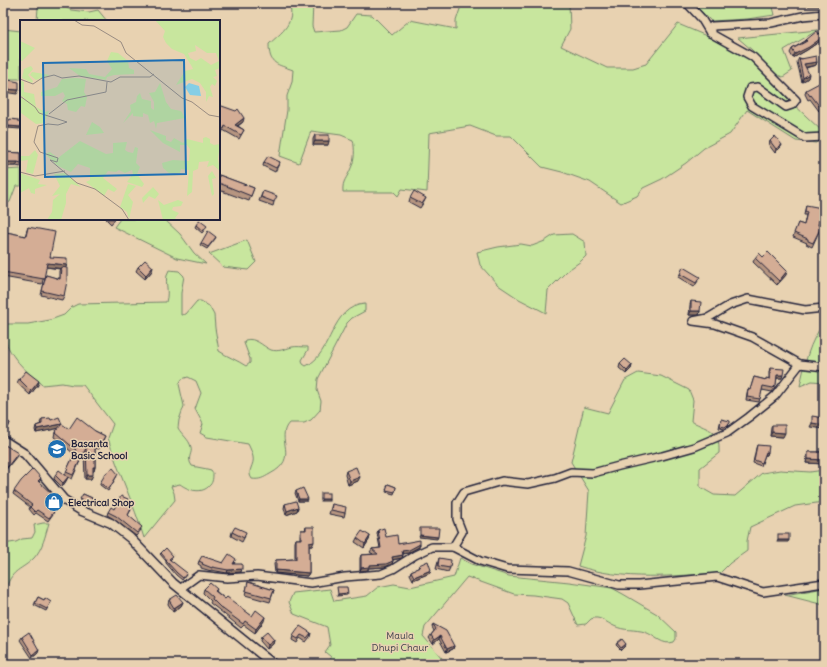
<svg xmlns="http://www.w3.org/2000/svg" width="827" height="667" font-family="Delius,sans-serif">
	<rect width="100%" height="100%" fill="#e8d2b1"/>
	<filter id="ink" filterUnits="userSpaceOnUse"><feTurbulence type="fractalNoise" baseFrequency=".025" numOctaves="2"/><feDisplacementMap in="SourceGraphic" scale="8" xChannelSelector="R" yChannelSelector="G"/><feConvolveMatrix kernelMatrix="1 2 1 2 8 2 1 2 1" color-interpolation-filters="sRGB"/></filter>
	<g filter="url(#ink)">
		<g fill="#c8e69e" stroke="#75846c">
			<path d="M57 3 71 10 89 12 98 10 107 21H37L38 7Z"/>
			<path d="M289 3H313L312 26 314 32 341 30 347 27 356 14 372 15 392 35 410 20 456 29V21L462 3 483 5 484 3H569L570 29 561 46 607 68H633L646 64 678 24 716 40 749 59 788 99 824 133 816 143 796 141 747 110 730 134 704 148 686 163 662 179 643 188 637 196 621 203 590 182 562 172 542 167 511 136H496L470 126 429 133 427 192 402 189 398 196 394 192H343C342 180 347 179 351 168 355 160 355 149 353 140L341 135 311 131 299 163 280 156 287 110V96L292 82 293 70C277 64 269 65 269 44 282 32 296 23 289 3Z"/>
			<path d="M694 3H772L775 15 747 19 711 21 695 5Z"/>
			<path d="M3 29 21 31V79H3Z"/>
			<path d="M818 30 784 50 792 71 783 77 774 74 752 50 738 38Z"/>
			<path d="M21 169V186H16L10 202 3 205V170Z"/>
			<path d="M120 219H164L180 234 194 253 206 264 177 258 114 227Z"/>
			<path d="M572 234 585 242 586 256 581 261 567 271 548 290 546 313 519 299 498 285 480 265 477 252 498 247 521 244 532 246 545 241 554 235Z"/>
			<path d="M247 240 256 262 248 270 223 267 209 254Z"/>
			<path d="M169 270 179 271 184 276 181 293V315L186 314 197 301H201L209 306 214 315 215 328 219 351C228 357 237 360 246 366L250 363V359L244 343 245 340C256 337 262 346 271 350 278 352 285 349 292 347 297 346 302 347 308 347V350L302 360 303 364 306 366C333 354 330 306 365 304V311L352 318 347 323 318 379 317 390 321 401 320 410 311 420 304 423H289C274 439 301 458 270 474 263 478 260 480 252 479 246 471 255 465 253 457 252 452 250 448 248 444L207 437 200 433 203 424 195 409 201 393 196 381 188 377 182 379 179 384 184 406 179 420 178 428C182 435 189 439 191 447 193 454 186 457 192 466L207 469 211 470 213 473C213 477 213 482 210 485 202 495 188 490 180 484L171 486 174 493 175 500 144 538C134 504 118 472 108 438L113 424 83 385H73L62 383 42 385C24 369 3 352 3 325L8 324H28L50 320 64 315 72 307 78 304 166 302C170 289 163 281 169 270Z"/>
			<path d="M824 323V382L812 381 800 386C805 363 809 342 824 323Z"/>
			<path d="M638 373 661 376 689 390 693 400 691 421C710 431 720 429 719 453L700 468V487L714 495 735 496 762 473 780 470 810 472 824 470V502L795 506 750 527 747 541V551L730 563 720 573C673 576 623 581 578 566L586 536 589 491 571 462 584 407 608 413 625 380Z"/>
			<path d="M43 523H49C45 536 43 548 34 558 21 571 13 568 6 588H3V544L16 542 22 539 32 538 35 532 34 525Z"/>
			<path d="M460 558 471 564 509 576 569 582 612 588 623 594 657 614 676 632V639L674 642C662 646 656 636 645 632 635 629 624 631 614 626 607 623 599 615 591 619L586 624 578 625 568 603 562 599 533 595 514 594 467 577 425 627 423 636 447 664H330L331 657 325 652 330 645 327 627 294 614 289 602 293 593 330 589 334 601 367 596 378 587 394 584 410 587 454 577Z"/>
			<path d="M824 588V605L785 595Z"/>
		</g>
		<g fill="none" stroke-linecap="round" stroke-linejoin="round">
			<g stroke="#22223b" stroke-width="10">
				<g id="minor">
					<path d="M687 3 701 18 710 33 753 57 796 100 792 105 786 107 758 87 750 88 747 97 752 106 805 138 824 137"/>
					<path d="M710 33 712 26 771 23 803 16 824 14"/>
					<path d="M824 308 805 310 748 299 730 305 708 318 693 321 715 324 752 337 800 364 824 367"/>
					<path d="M453 547 462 532 457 519V503L464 492 502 481 528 484 555 478 571 472 593 473 619 466 662 456 694 447 727 433 749 417 775 396 800 364"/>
					<path d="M181 588 199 575 227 578 257 576 311 583 345 577 381 574 393 569 415 555 432 547H453L480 561 507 569 568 571 619 585H639L717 577 763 592 824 583"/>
				</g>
			</g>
			<g stroke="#22223b" stroke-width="11">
				<path id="tertiary" d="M3 440 25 454 64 500 82 511 111 523 130 538 173 583 273 664"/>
			</g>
			<use href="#minor" stroke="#e8d2b1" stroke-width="7"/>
			<use href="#tertiary" stroke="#e8d2b1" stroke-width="8"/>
		</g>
		<g fill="#b69580" stroke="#22223b">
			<path d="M819 34 824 36 823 39 807 50 793 58 790 53 792 49 805 41 806 40Z"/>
			<path d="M799 58 817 62 816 65 806 68 808 78 802 82 797 62Z"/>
			<path d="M806 90 824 92V107L819 111 810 99 808 100 805 94Z"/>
			<path d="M219 105 243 122 238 126 244 130 239 139 223 130 222 133 219 132Z"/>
			<path d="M315 135 328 145H313V139Z"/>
			<path d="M770 141 782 145 780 148 775 153 769 145Z"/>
			<path d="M4 152 21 153V167L16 166H3V154Z"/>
			<path d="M264 162H280L275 172 263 166Z"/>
			<path d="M219 175 254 188 249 201 219 190Z"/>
			<path d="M263 191 274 202 273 206 259 201Z"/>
			<path d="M410 198H426L424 202 420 208 409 202Z"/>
			<path d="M806 205 818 225 821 227 812 247 806 244 807 243 793 237 798 223 804 225 806 215H804Z"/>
			<path d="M106 219H115L111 224Z"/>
			<path d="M196 225 206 228 202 233 195 227Z"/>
			<path d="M28 227 50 257 67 265 65 268 64 296 62 300 41 295 46 275 59 279V271L60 269 46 267 42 284 3 277V257L5 250H3V245L6 232 25 236Z"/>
			<path d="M216 237 215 239 207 249 200 245 201 243Z"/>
			<path d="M763 257 786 275 777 285 753 262 755 258Z"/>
			<path d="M138 267 152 271 145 279 136 271Z"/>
			<path d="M680 274 698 281 694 287 678 277Z"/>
			<path d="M691 301 700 311 699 315H689L690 305Z"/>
			<path d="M620 364 632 365 631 369 626 374 619 368Z"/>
			<path d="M770 368 782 378H777L775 388 772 392 762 390 759 402 746 400 747 393 748 389 750 390 754 377 766 380 769 378V372Z"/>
			<path d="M19 379 38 385 30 395 17 383Z"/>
			<path d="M3 418 10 423 9 426 6 431 3 430Z"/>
			<path d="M42 419 51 420 62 425 69 429 95 431 105 436 99 449 95 448V467L94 471H93L91 479H85L84 452 72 479 68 477 66 481 62 487 54 479 55 475H65L74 454 54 437 55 432 59 428 36 433 35 430 36 426 41 424 40 423Z"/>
			<path d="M721 419 729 425 725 429 719 428Z"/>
			<path d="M772 425 783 437 770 436 771 428Z"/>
			<path d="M757 445 768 452 767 455H765L761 466 753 463 756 448Z"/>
			<path d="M808 452H824V464L806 463 807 456Z"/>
			<path d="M346 471 358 481 348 485 345 475Z"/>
			<path d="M117 476 108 491 100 485V483Z"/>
			<path d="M41 478 40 481 39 482 59 503 53 511V514L48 521 36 513 34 515 29 509 30 507 13 494 14 491Z"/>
			<path d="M388 484 396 487 394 494 386 492Z"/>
			<path d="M296 491 307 501H298L295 493Z"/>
			<path d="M83 494 92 498 89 508 79 503Z"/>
			<path d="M126 504 131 510 128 515 141 530 136 536 114 519 107 515 108 512Z"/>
			<path d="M285 504 298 507 297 511 286 515 284 508Z"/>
			<path d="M332 504 345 513 344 517 329 514Z"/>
			<path d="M306 527 312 546H309V573L307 576 275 573 274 564 276 560 295 559V542L296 539H300V534L301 530H305Z"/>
			<path d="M378 530 386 537 398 544H420L419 547 408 553 403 554 402 558 393 560 392 564 385 567 368 568V570L360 571V558L361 555 373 554 370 552 372 549 380 548 377 533Z"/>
			<path d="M232 532 245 536 242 542 231 536Z"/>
			<path d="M370 536 369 540 364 548 355 542 357 538Z"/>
			<path d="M161 553 172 558 170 560 186 575 182 580 176 575 166 563V561L160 554Z"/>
			<path d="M439 558 450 568 448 572 436 569Z"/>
			<path d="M199 561 223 563 235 562 234 564 241 572 227 573 211 570V571L201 568V566L198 564Z"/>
			<path d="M419 565 431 570 430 573 413 580 410 574 411 571 418 568Z"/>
			<path d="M248 582 274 590 270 602 245 595Z"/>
			<path d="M204 589H217L216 591 225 599 252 616 264 621 255 633 244 625 241 628 219 610 210 603 211 601 203 593Z"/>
			<path d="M38 597 44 600 51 602 46 611 34 605Z"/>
			<path d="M169 600 183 602 181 606 173 612 168 604Z"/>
			<path d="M433 624 454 646 453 649 446 652 439 639 433 644 429 638 431 635 434 631 432 627Z"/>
			<path d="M311 633 310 637 306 642 300 638 297 643 292 640 293 636Z"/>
			<path d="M22 637 38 653 32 658 20 640Z"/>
			<path d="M261 637 274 640 273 644 267 649 260 641Z"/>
			<path d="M617 643 626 644 625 646 621 650 616 645Z"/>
		</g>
		<g fill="#947968" stroke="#22223b">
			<path d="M450 3H457L456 4 449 6Z"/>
			<path d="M809 3H824V4L823 6H808Z"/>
			<path d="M824 36 823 39 807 50 793 58 795 54Z"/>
			<path d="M817 62 816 65 803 68 804 64Z"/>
			<path d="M809 74 808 78 802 82 803 78Z"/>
			<path d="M3 89 19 90 17 94 3 92Z"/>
			<path d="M824 104V107L819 111 820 107Z"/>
			<path d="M244 118 243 122 234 128 235 125Z"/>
			<path d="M8 126 21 127V128L20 129 7 128Z"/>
			<path d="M315 141H329L328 145H313Z"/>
			<path d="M782 145 780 148 775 153 776 149Z"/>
			<path d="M4 162H18L16 166H3Z"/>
			<path d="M47 263 67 265 65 269 46 267Z"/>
			<path d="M153 267 152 271 145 279 146 275Z"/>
			<path d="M787 271 786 275 777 285 779 281Z"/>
			<path d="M691 311H700L699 315H689Z"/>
			<path d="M632 365 631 369 626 374 627 371Z"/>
			<path d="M777 375H783L782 378H776Z"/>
			<path d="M39 381 38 385 30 395 31 391Z"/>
			<path d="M812 423 824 425V429L810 427Z"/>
			<path d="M62 424 60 428 36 433 37 429Z"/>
			<path d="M772 432 785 433 783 437 770 436Z"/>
			<path d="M766 452H768L767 455H765Z"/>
			<path d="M18 453 17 456 4 472 5 470Z"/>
			<path d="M808 459 824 460V464L806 463Z"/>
			<path d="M93 467H95L94 471H91Z"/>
			<path d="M87 475H93L91 479H85Z"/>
			<path d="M68 477 66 481 62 487 63 483Z"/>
			<path d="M360 477 358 481 348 485 350 481Z"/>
			<path d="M299 499H308L307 501H298Z"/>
			<rect x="321" y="499" width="8" height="2"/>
			<path d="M60 500 59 503 51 513 52 510Z"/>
			<path d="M298 507 297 511 286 515 287 511Z"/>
			<path d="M420 535 438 537 437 539 419 537Z"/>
			<path d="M370 536 369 540 364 548 365 544Z"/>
			<path d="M778 540H789L788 542H777Z"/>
			<path d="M314 542 312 546H308L309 543Z"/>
			<path d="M420 544 419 547 408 553 401 554 402 551Z"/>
			<path d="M403 555 402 558 391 560 392 557Z"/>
			<path d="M393 561 392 564 385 567 368 568V570L360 571 361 568 369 565Z"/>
			<path d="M242 569 241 572 227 573 228 570Z"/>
			<path d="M276 570 309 573 307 576 275 573Z"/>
			<path d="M431 570 430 573 413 580 414 577Z"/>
			<path d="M348 593 347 595 337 596 338 594Z"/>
			<path d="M183 602 181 606 173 612 174 608Z"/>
			<path d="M265 617 264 621 255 633 256 629Z"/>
			<path d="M440 636 439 639 433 644 434 640Z"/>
			<path d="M274 640 273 644 267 649 268 645Z"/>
			<path d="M454 646 453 649 446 652 447 649Z"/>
			<path d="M39 650 38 653 32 658 33 655Z"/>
		</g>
		<g fill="#d4ad95" stroke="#22223b">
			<path d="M817 31 819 34 822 32 824 36 809 47 795 54 792 49 807 41 806 40Z"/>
			<path d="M816 56 817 62 804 64 809 74 803 78 799 58 801 59Z"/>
			<path d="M3 79 19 82V90L3 89Z"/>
			<path d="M823 81 824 84V89L822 90 824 92V104L820 107 811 95 810 96 806 90Z"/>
			<path d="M219 105 236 111 238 109 244 118 235 125 244 130 241 135 225 126 224 129 219 127Z"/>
			<path d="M3 119 10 120V119L18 120V122L21 123V127L8 126 3 139Z"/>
			<rect x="315" y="135" width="14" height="6"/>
			<path d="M775 136 782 145 776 149 770 141Z"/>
			<path d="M4 152 21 153V163L18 162H4Z"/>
			<path d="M268 156 280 162 276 168 264 162Z"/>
			<path d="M219 175 254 188 251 196 219 183Z"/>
			<path d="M263 191 277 196 274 202 261 197Z"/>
			<path d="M414 191 426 198 422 204 410 198Z"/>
			<path d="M806 205 822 208 818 225 821 227 813 243 808 241V239L794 233 798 223 804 225 807 212 805 211Z"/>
			<path d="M199 220 207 226 203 231 196 225Z"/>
			<path d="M28 227 55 232 50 257 67 258V265L47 263 44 279 3 272V260L6 245H4L6 232 26 236Z"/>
			<path d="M208 231 216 237 208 247 201 243Z"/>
			<path d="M768 252 787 271 779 281 755 258 759 253 763 257Z"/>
			<path d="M145 260 153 267 146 275 138 267Z"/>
			<path d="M61 267 67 268V281L64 296 42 291 46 275 60 279Z"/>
			<path d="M683 267 700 277 696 283 680 274Z"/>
			<path d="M691 301 701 302 700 311H691Z"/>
			<path d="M625 359 632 365 627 371 620 364Z"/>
			<path d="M770 368 784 369 783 375H777L776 385 773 388 763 386 760 399 747 397 748 389 750 390 754 377 766 380V378L770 379Z"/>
			<path d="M26 371 39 381 31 391 19 379Z"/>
			<path d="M812 416 824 418V425L812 423Z"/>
			<path d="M59 417 62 424 37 429 36 426 42 424V419L50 418 51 420Z"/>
			<path d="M77 417 95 431 105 436 100 445 95 443V467H93V475H87L86 448 73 475 66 472 76 450 55 432 62 424 69 429Z"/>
			<path d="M3 418 10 423 7 428 3 425Z"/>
			<path d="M721 419 730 421V423L725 427 720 426Z"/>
			<path d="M772 425H785V433L772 432Z"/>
			<path d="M5 445 18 453 5 470 3 468V448Z"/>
			<path d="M757 445 769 446 768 452H766L762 463 754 460Z"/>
			<path d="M808 452H824V460L808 459Z"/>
			<path d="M356 467 360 477 350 481 346 471Z"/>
			<path d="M113 468 118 474 109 489 100 483 106 473Z"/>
			<path d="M33 469 41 478 38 481 53 495 54 494 60 500 52 510 54 512 49 518 37 510 35 512 30 507 32 505 14 491 21 481Z"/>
			<path d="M59 470 68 477 63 483 55 475Z"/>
			<path d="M388 484 396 487 395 492 386 490Z"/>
			<path d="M303 488 308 499H299L296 491Z"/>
			<rect x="321" y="493" width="8" height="6"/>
			<path d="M83 494 92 498 90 504 80 499Z"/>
			<path d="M121 496 128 499 126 504 132 507 128 515 142 527 137 533 116 516 108 512 111 507 114 509Z"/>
			<path d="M296 501 298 507 287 511 285 504Z"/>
			<path d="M332 504 346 507 345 513 331 510Z"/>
			<path d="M235 527 246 532 244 538 232 532Z"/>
			<path d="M306 527H314V542L309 543V573L276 570V560L296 559V539H301V530H306Z"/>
			<path d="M384 528 386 537 397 535 398 544 420 540V544L409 550 402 551 403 555 392 557 393 561 386 564 369 565V567L361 568V555L378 554 372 549 381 548 378 530Z"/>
			<path d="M420 528H439L438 537 420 535Z"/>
			<path d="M362 531 370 536 365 544 357 538Z"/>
			<rect x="778" y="534" width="11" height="6"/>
			<path d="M166 548 173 556 169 559 187 573 183 578 177 573 166 561 167 560 161 553Z"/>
			<path d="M229 554 236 559 233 564H242V569L228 570 212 567V568L202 564 203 563 199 561 202 556 223 563Z"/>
			<path d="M439 558 451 560 450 568 438 566Z"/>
			<path d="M428 561 431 570 414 577 411 571 420 567 419 565Z"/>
			<path d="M248 582 274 590 271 598 246 591Z"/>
			<path d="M210 583 217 589 215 591 225 599 227 597 252 616 256 610 265 617 256 629 245 621 243 624 220 607 212 599 213 597 204 589Z"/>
			<path d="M337 587H347L348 593 338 594Z"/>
			<path d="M177 595 183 602 174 608 169 600Z"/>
			<path d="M38 597 44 600 45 598 51 602 47 609 35 603Z"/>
			<path d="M433 624 446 631 454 646 447 649 440 636 434 640 431 635 436 629Z"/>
			<path d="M300 626 311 633 307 638 301 635 298 639 293 636Z"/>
			<path d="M29 632 39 650 33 655 22 637Z"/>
			<path d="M267 632 274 640 268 645 261 637Z"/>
			<path d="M622 639 626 644 621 648 617 643Z"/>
		</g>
	</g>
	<defs>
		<g id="school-disc" transform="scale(1)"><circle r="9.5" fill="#1f6fb2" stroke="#e8d2b1"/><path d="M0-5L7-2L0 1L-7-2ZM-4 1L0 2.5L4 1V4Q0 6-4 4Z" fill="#fff"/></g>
		<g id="shop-disc" transform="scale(1)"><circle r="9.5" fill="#1f6fb2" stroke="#e8d2b1"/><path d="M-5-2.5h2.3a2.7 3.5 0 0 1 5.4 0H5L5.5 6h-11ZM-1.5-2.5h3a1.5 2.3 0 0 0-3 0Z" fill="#fff"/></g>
	</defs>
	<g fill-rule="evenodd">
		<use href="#school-disc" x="57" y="449"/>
		<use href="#shop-disc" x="54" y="502"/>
	</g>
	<g text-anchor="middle" stroke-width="3" stroke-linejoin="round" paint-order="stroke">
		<g font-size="10" font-weight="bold" fill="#22223b" stroke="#e8d2b1" text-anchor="start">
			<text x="71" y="447">Basanta<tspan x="71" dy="12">Basic School</tspan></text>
			<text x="68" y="506">Electrical Shop</text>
		</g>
		<g font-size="10" fill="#3b3f4a" stroke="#e8d2b1">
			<text x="400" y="639">Maula<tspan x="400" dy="12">Dhupi Chaur</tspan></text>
		</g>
	</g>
	<g transform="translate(20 20)">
		<rect width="200" height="200" fill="#e8d2b1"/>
		<path d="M135 0H200V48L195 50 197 56 193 57 197 61 195 66 192 64 190 67 193 77 189 76 186 82V72L180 63 172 59 156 65 165 51 173 49 171 45 164 34 152 29 146 23 143 17 145 11ZM175 25 187 33H196L199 41 191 45 181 38 176 41 170 38 168 33 176 31ZM0 21 15 28 2 41H0ZM91 32 98 33 108 41 109 48 114 50V54L94 55 87 57 86 60 60 56 49 48 66 49 69 54 85 57 92 49 87 41ZM11 46 13 49 8 55 13 61 12 63 2 58 4 49ZM12 52 30 55 16 60 10 55ZM55 58 66 59 64 72 67 77 65 87 61 86 56 92 48 90 47 84 42 81 45 76 43 72 35 76H21V72L37 67 42 59ZM0 60 4 62V72L14 74 16 87 25 92 29 91 24 103 16 104 1 93 0 77 7 80 0 75ZM140 63 146 82 151 89 161 91 165 98 137 103 136 109 134 101 130 103 128 95 123 93V97L113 96V93L103 103 111 91 110 85 116 82 117 76 120 73 122 79 131 81V88L134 90V82L129 73 135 72ZM72 102 80 107 84 113 66 115ZM130 110 146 116V120L151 122 154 118 163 123 167 119 183 123V118L186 117 190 119V123L194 125 200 124 198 139 200 151 193 145 187 147 189 141 179 142 178 149 173 151 172 172 167 176 169 150 161 149 160 153H149L143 148 142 143 153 140 169 141 170 129 167 125H160V132L143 123ZM60 121 86 134 93 133V123L107 122 105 130 108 132 113 133 115 127 118 128 116 143 120 147 117 154 124 164 122 167 107 162 113 154 112 150 105 153 99 150 96 152 88 151 83 158 97 169 94 172 88 169 84 176 66 162 70 160V148L58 144 51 152 38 146 25 134 30 132 38 138ZM15 130 18 135 13 154 6 152 8 140 0 141V136H9ZM192 151 196 158 192 159 194 174 192 176 188 156ZM0 153 20 160 18 164 27 165 15 169V174L11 173 9 168 0 173ZM45 153 61 167 51 164 46 174V183L41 200H27L32 192 33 180 40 174 32 176 40 166 34 154ZM108 164 116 166 108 175 113 182 109 199 107 192 100 187ZM133 167 139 174 135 179 129 176 123 183 122 178ZM138 180 144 185 158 180 163 182 161 186 153 187 152 190 159 193 155 198 157 200H143Z" fill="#c8e69e" fill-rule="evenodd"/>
		<path d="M169 63 179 66 181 76 170 75 165 67Z" fill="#85cee6"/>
		<path fill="none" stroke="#998c82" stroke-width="1" d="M54 0 62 5 74 6 101 22 106 33 162 78 172 82 189 95 200 97M0 59 13 64 22 58 34 55 42 58 59 56 91 62 100 57H130L134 54M0 76 15 87 19 93 47 102 38 105 28 104 18 106 14 122 20 132 38 138 37 142 30 140 57 163 75 169 102 189 109 200M29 94 47 80 86 72 87 62M0 152 15 156 45 151"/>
		<path fill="#1f6fb2" fill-opacity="0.15" stroke="#1f6fb2" stroke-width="2" d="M164 40 166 154 25 157 23 43Z"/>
		<rect width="200" height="200" fill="none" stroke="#22223b" stroke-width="2"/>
	</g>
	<rect width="827" height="667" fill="none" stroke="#e8d2b1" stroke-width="16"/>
	<rect x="8" y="8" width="811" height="651" fill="none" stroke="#22223b" stroke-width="1.5" filter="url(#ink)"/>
</svg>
